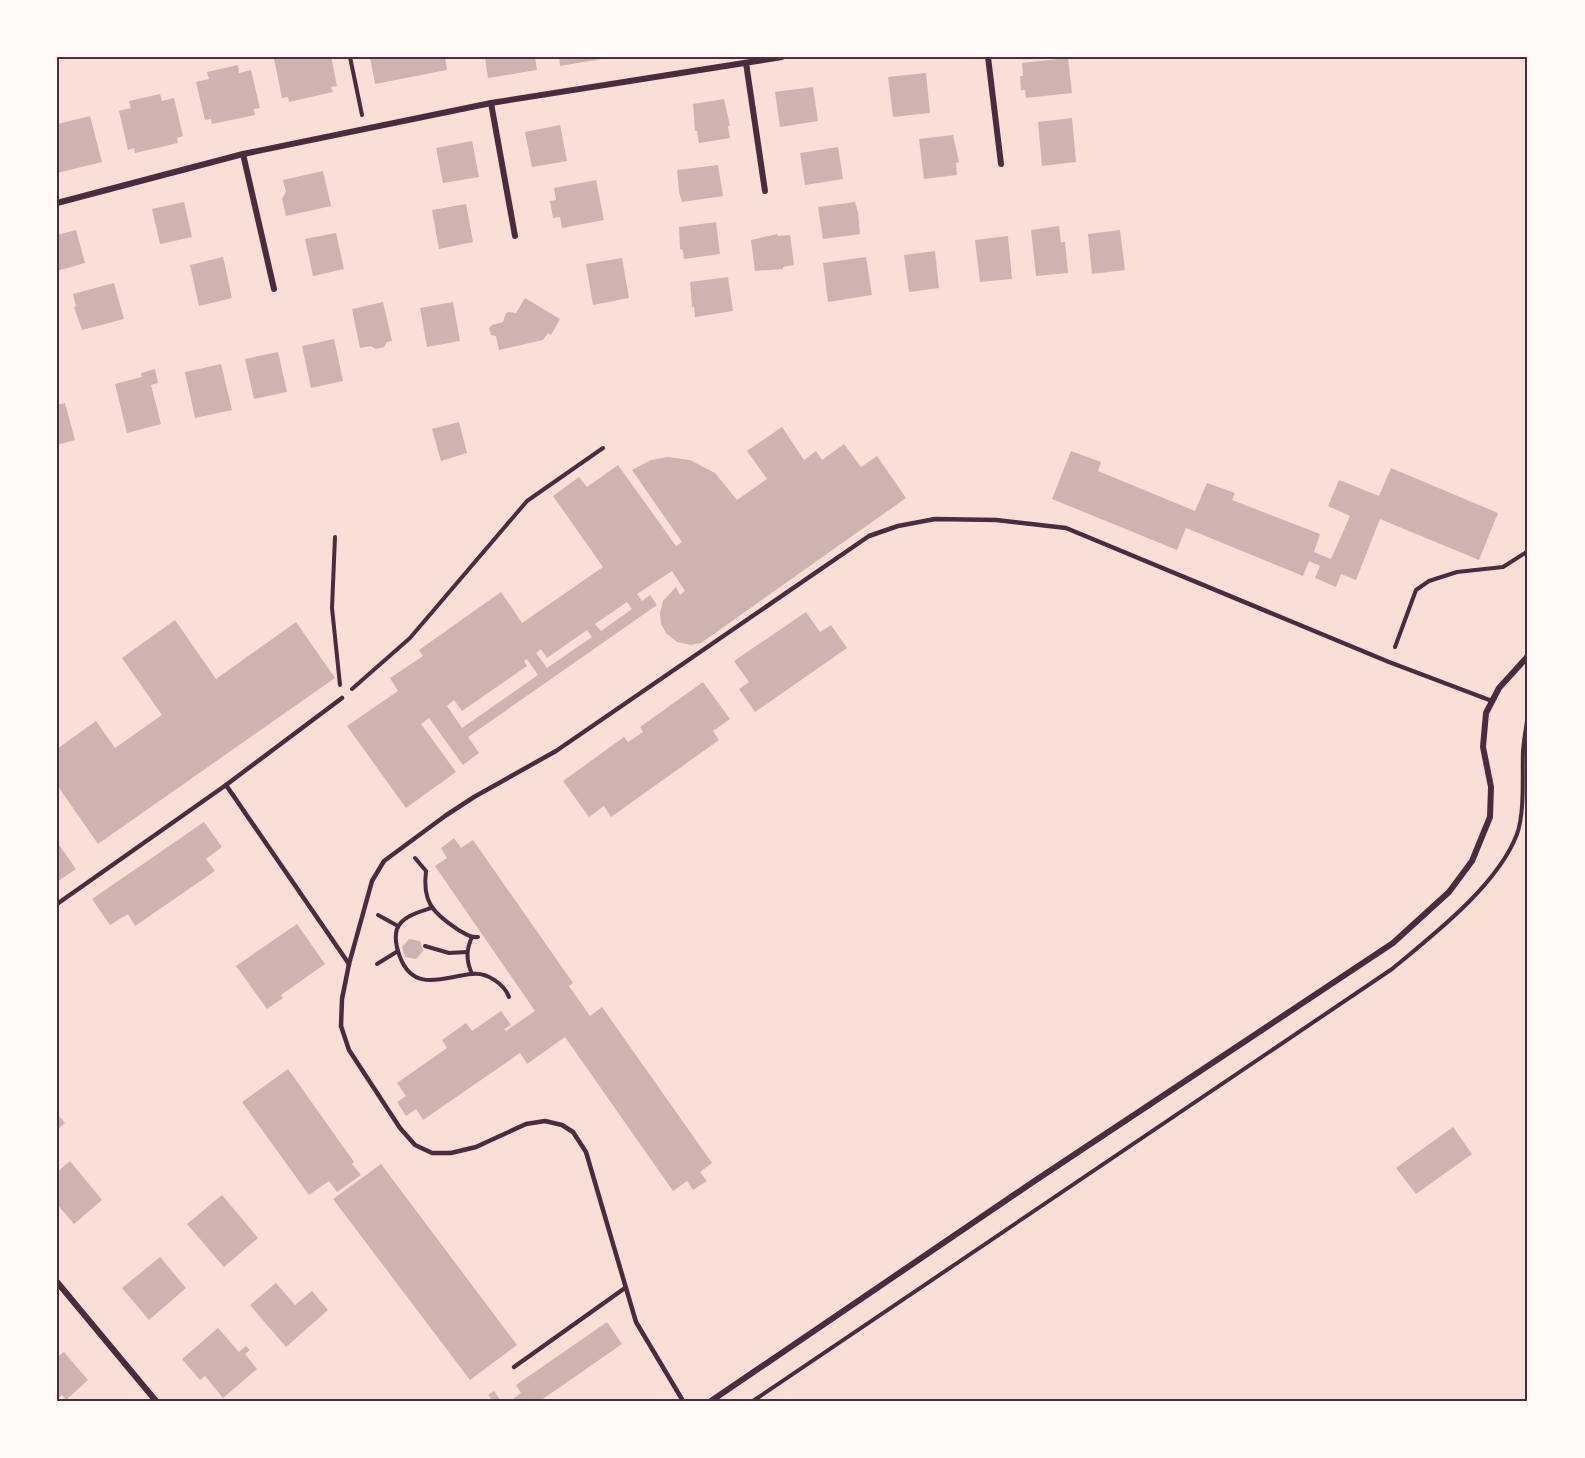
<svg xmlns="http://www.w3.org/2000/svg" width="1585" height="1458" font-family="Figtree,sans-serif">
	<rect width="100%" height="100%" fill="#f7e1d7"/>
	<g fill="#ccb4b1" fill-rule="evenodd">
		<path d="M285 57H331L337 86 331 87 333 92 289 102 288 97 282 98 274 59Z"/>
		<path d="M370 57H445L447 70 375 84Z"/>
		<path d="M485 57H535L537 70 488 78Z"/>
		<path d="M559 57H607V58L560 66Z"/>
		<path d="M1068 58 1072 93 1026 98 1025 90H1021L1020 76H1023L1022 63Z"/>
		<path d="M238 65 239 73 251 70 260 108 254 109 255 115 212 124 211 119 205 120 196 82 209 79 207 72Z"/>
		<path d="M926 73 930 113 893 117 888 77Z"/>
		<path d="M813 87 818 121 780 127 775 92Z"/>
		<path d="M160 94 162 101 174 98 183 136 177 138 178 143 135 153 134 148 128 150 119 111 131 108 129 101Z"/>
		<path d="M724 99 730 126H728L730 138 699 143 697 131H695L693 104Z"/>
		<path d="M90 116 102 162 57 173V124Z"/>
		<path d="M1072 118 1076 162 1042 166 1038 122Z"/>
		<path d="M560 125 567 161 532 167 525 132Z"/>
		<path d="M953 135 959 162 956 163 957 175 924 179 919 139Z"/>
		<path d="M472 141 479 177 443 183 436 148Z"/>
		<path d="M838 147 843 179 805 185 800 153Z"/>
		<path d="M718 165 723 196 682 202 679 192 677 170Z"/>
		<path d="M323 171 331 206 286 216 282 199 286 192 283 180Z"/>
		<path d="M596 180 604 220 562 228 560 217 553 218 550 201 556 200 554 188Z"/>
		<path d="M184 202 192 237 160 244 152 209Z"/>
		<path d="M855 202 858 212 860 234 823 239 818 207Z"/>
		<path d="M466 204 473 242 439 249 432 210Z"/>
		<path d="M716 222 720 254 684 259 683 250 680 249 679 227Z"/>
		<path d="M1059 226 1061 242H1065L1068 273 1036 276 1031 230Z"/>
		<path d="M76 230 85 263 57 271V235Z"/>
		<path d="M1120 230 1125 270 1092 274 1088 234Z"/>
		<path d="M336 233 344 269 313 276 305 239Z"/>
		<path d="M777 234 778 236 790 235 794 265 783 267V269L755 271 751 240Z"/>
		<path d="M1008 236 1012 279 980 282 975 240Z"/>
		<path d="M935 251 939 288 909 292 904 255Z"/>
		<path d="M223 257 232 298 199 306 190 265Z"/>
		<path d="M866 257 872 295 828 302 823 263Z"/>
		<path d="M622 258 629 298 593 305 586 264Z"/>
		<path d="M728 277 733 311 695 317 694 307H692L690 282Z"/>
		<path d="M114 283 124 319 82 330 74 307 76 306 73 294Z"/>
		<path d="M525 298 560 319 551 335 548 333 543 340 499 350 496 336 491 335 489 328 492 325 503 322 506 313 509 312 516 313Z"/>
		<path d="M383 302 392 341 387 342 384 347 376 349 371 346 360 348 352 309Z"/>
		<path d="M453 302 460 341 427 347 420 308Z"/>
		<path d="M334 339 343 381 311 388 302 346Z"/>
		<path d="M278 352 287 392 254 399 245 359Z"/>
		<path d="M221 364 232 410 195 418 185 372Z"/>
		<path d="M155 369 158 383 151 385 161 424 127 433 115 384 142 377 141 373Z"/>
		<path d="M65 403 75 440 57 445V405Z"/>
		<path d="M459 422 467 453 441 461 432 429Z"/>
		<path d="M782 427 804 460 816 451 822 460 844 444 861 467 877 456 906 498 701 643 691 645 677 642 666 633 661 624 660 613 663 601 676 587 680 595 685 591 672 571 637 594 642 601 650 595 657 605 468 737 479 753 463 765 429 718 421 724 456 772 406 808 347 726 398 691 390 678 423 656 419 650 501 592 522 623 603 567 553 496 579 477 587 487 618 465 676 546 682 542 632 470 651 460 668 457 690 460 715 473 737 500 767 479 747 451ZM627 602 632 609 601 631 595 624ZM587 630 592 637 547 668 536 653 541 649 547 658ZM527 659 538 675 462 728 447 706 454 700 462 711 527 666 524 661Z"/>
		<path d="M1071 451 1101 462 1098 471 1195 511 1207 483 1235 493 1232 500 1320 534 1314 552 1331 559 1350 516 1328 506 1339 480 1379 496 1391 468 1498 513 1479 560 1380 519 1356 580 1341 574 1336 587 1315 578 1320 566 1309 561 1303 576 1186 528 1177 550 1052 499Z"/>
		<path d="M806 612 820 632 831 625 847 648 755 712 739 689 749 682 734 661Z"/>
		<path d="M175 620 216 679 296 622 335 678 98 844 57 785V749L96 721 115 748 162 715 122 658Z"/>
		<path d="M703 682 730 719 713 731 719 740 611 817 604 806 589 817 563 781 624 737 628 742 643 732 640 727Z"/>
		<path d="M204 822 222 847 206 859 215 871 135 926 128 914 110 925 92 899Z"/>
		<path d="M454 838 461 848 473 840 573 983 569 986 590 1016 602 1007 712 1163 700 1172 707 1181 693 1190 687 1181 673 1191 565 1037 527 1064 520 1053 423 1120 416 1109 406 1116 397 1102 406 1096 397 1083 447 1048 442 1040 466 1023 472 1031 501 1011 511 1025 504 1029 506 1031 535 1011 435 866 447 858 441 848Z"/>
		<path d="M57 842 76 869 57 882Z"/>
		<path d="M297 924 325 964 281 995 283 998 267 1009 236 966Z"/>
		<path d="M409 939 420 941 423 951 416 959 405 957 402 947Z"/>
		<path d="M288 1069 354 1162 352 1164 361 1175 337 1192 329 1181 309 1195 242 1102Z"/>
		<path d="M57 1114 65 1123 57 1130Z"/>
		<path d="M1453 1127 1472 1154 1416 1194 1396 1168Z"/>
		<path d="M70 1161 102 1200 74 1224 57 1204V1172Z"/>
		<path d="M381 1164 517 1345 470 1380 333 1199Z"/>
		<path d="M222 1195 258 1238 224 1267 187 1224Z"/>
		<path d="M160 1257 186 1288 149 1320 122 1288Z"/>
		<path d="M276 1283 295 1305 312 1291 328 1310 286 1347 250 1305Z"/>
		<path d="M607 1322 622 1344 540 1401H510L521 1393 516 1385Z"/>
		<path d="M218 1328 239 1352 246 1346 250 1350 245 1354 257 1369 223 1398 205 1376 200 1380 182 1359Z"/>
		<path d="M64 1352 88 1380 66 1400 62 1395 57 1399V1357Z"/>
		<path d="M494 1391 501 1401H493L488 1395Z"/>
	</g>
	<g fill="none" stroke-linecap="round" stroke-linejoin="round">
		<g stroke="#4a2c40" stroke-width="4">
			<path d="M350 57 362 115"/>
			<path d="M335 537 332 608 340 685"/>
			<path d="M1395 647 1416 590 1429 581 1457 572 1503 567 1528 551"/>
			<path d="M352 689 410 638 527 501 603 448"/>
			<path d="M415 858 426 871C422 902 433 913 457 929 464 933 470 938 478 937"/>
			<path d="M431 908C419 912 402 916 397 929 394 938 397 949 400 957 414 994 446 976 472 974 487 972 504 984 509 997"/>
			<path d="M378 915 398 926"/>
			<path d="M425 946 449 953 467 952"/>
			<path d="M377 964 398 951"/>
			<path d="M472 974C466 960 466 950 472 937"/>
			<path d="M753 1401 1392 969C1433 935 1498 885 1517 834 1525 812 1522 775 1523 751 1524 739 1526 727 1528 715"/>
		</g>
		<g stroke="#4a2c40" stroke-width="4.5">
			<path d="M226 785 342 698"/>
			<path d="M57 904 226 785 349 964"/>
			<path d="M514 1367 625 1288"/>
			<path d="M683 1401 636 1322 586 1152 573 1132 562 1125 545 1121 526 1124 476 1147 451 1153H432L415 1145 400 1128 349 1050 341 1026 342 999 349 964 372 881 384 861 445 816 474 797 556 751 869 536 898 526 935 519 996 520 1066 528 1389 662 1492 701"/>
		</g>
		<g stroke="#4a2c40" stroke-width="6">
			<path d="M988 57 1001 164"/>
			<path d="M746 63 765 191"/>
			<path d="M491 103 515 236"/>
			<path d="M243 154 274 289"/>
			<path d="M57 203 243 154 491 103 782 57"/>
			<path d="M57 1282 156 1401"/>
			<path d="M711 1401 1033 1182 1393 943 1449 892 1472 861 1490 817 1491 787 1483 747 1486 713 1499 688 1528 656"/>
		</g>
	</g>
	<rect width="1585" height="1458" fill="none" stroke="#fffaf5" stroke-width="117"/>
	<rect x="58" y="58" width="1468" height="1342" fill="none" stroke="#4a2c40" stroke-width="2"/>
</svg>
